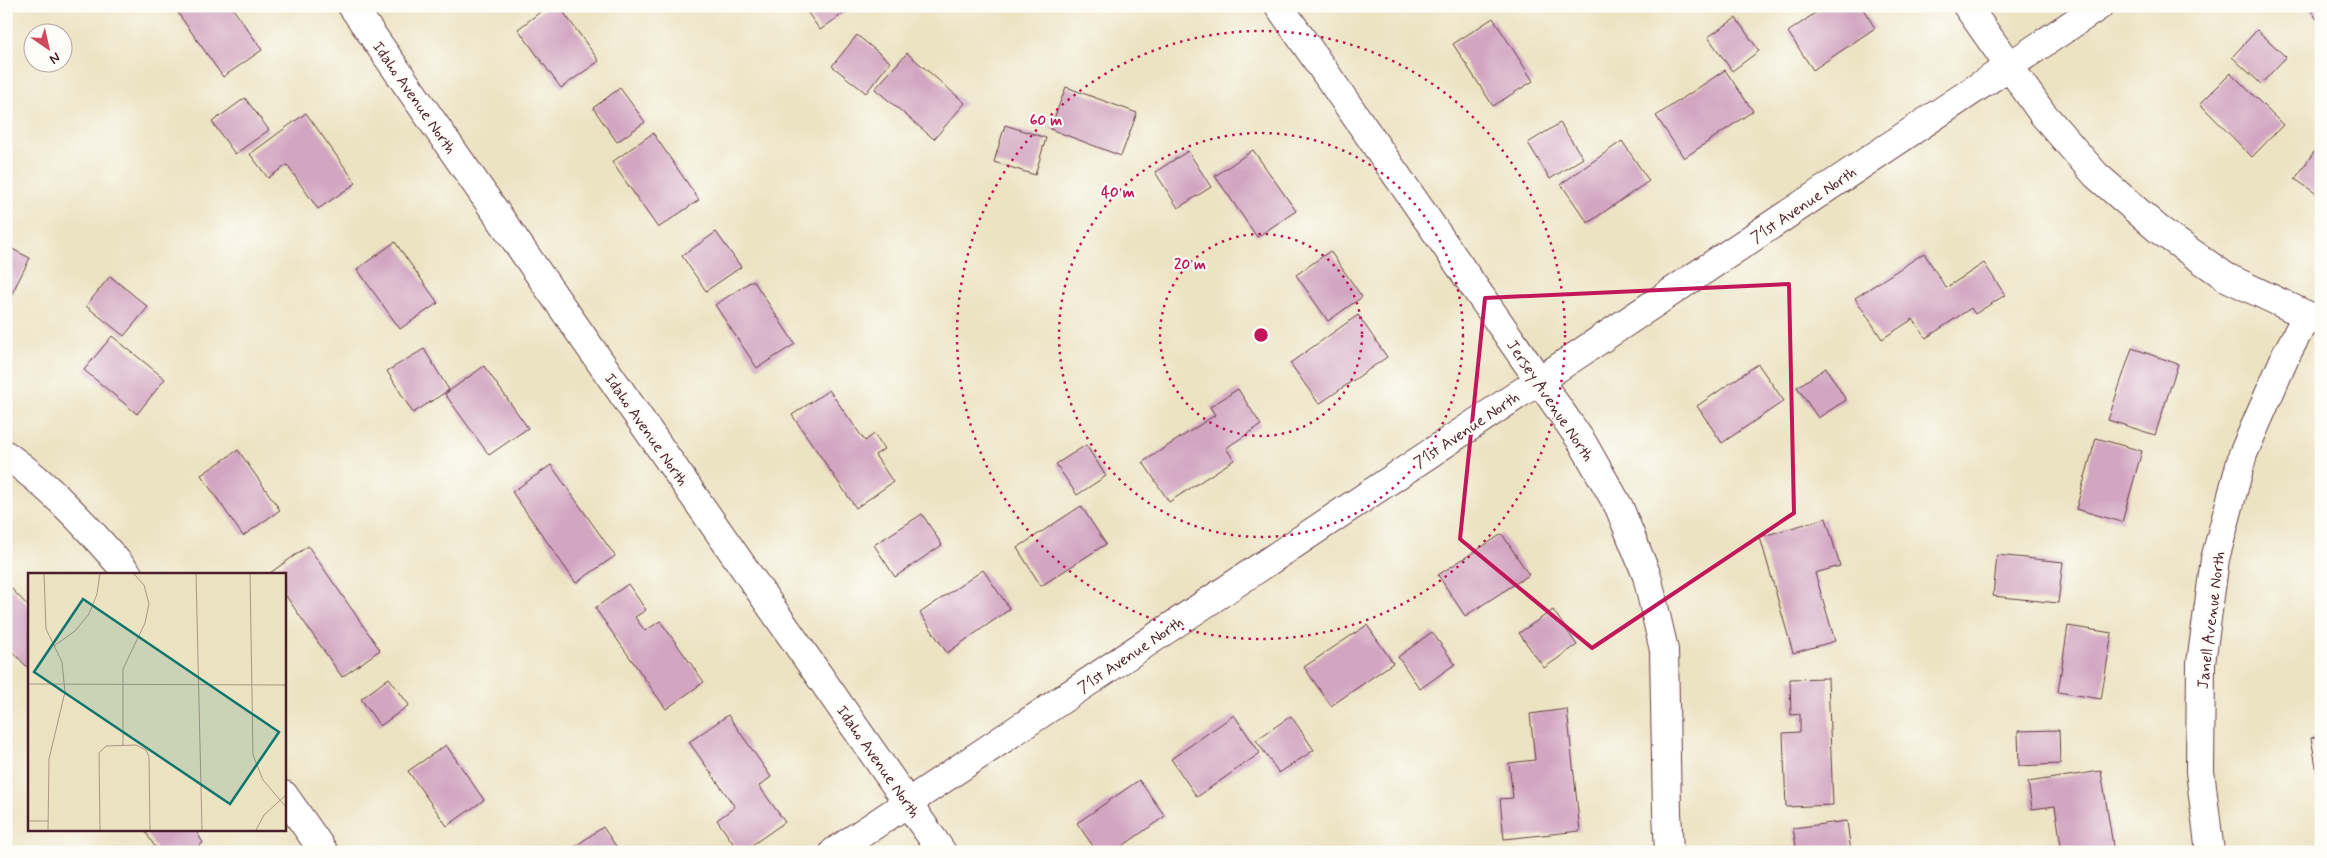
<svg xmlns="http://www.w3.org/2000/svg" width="2327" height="858" font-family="Mynerve,sans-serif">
	<rect width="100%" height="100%" fill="#fdfcf7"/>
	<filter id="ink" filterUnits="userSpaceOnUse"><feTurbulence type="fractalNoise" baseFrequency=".02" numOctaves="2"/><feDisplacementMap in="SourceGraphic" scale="10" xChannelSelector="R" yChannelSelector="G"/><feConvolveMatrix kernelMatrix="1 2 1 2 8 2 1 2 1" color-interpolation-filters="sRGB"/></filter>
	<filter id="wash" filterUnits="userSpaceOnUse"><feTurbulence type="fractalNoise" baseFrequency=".0096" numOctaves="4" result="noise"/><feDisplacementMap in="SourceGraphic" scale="20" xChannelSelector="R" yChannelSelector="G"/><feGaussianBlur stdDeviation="1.12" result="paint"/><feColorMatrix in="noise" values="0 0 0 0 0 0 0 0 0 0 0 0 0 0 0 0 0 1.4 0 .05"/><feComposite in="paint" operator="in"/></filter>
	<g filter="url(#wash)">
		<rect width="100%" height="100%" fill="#ece3c3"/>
		<g id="blocks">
			<g fill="#d2a6c1">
				<path d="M173 6H231L262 50 223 77Z"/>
				<path d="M548 6H559L599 61 561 88 518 29Z"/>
				<path d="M803 6H854L820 30Z"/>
				<path d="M1825 6H1861L1875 28 1813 70 1788 32Z"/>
				<path d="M2308 6H2321V25Z"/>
				<path d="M1493 18 1533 81 1493 106 1453 44Z"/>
				<path d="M1736 18 1759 51 1732 71 1708 37Z"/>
				<path d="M2257 30 2286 57 2261 84 2232 57Z"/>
				<path d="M857 35 890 62 866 93 832 66Z"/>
				<path d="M907 53 965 103 934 139 875 89Z"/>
				<path d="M1725 70 1753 111 1684 158 1656 116Z"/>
				<path d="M2231 73 2283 125 2252 157 2200 104Z"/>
				<path d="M1066 87 1137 113 1121 156 1050 129Z"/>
				<path d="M620 88 645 122 617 142 593 108Z"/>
				<path d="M245 98 269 130 235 154 212 122Z"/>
				<path d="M306 113 356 183 318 209 287 165 268 178 250 154Z"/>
				<path d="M1560 123 1583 158 1550 179 1528 143Z"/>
				<path d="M1005 125 1046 138 1035 175 994 162Z"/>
				<path d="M653 133 699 200 658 228 612 162Z"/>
				<path d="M1622 141 1649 181 1588 223 1561 184Z"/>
				<path d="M2321 142V197L2295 179Z"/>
				<path d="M1253 150 1296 211 1257 237 1215 176Z"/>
				<path d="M1188 151 1211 187 1178 208 1155 172Z"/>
				<path d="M716 232 741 267 706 291 682 256Z"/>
				<path d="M395 242 438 303 400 329 357 269Z"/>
				<path d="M6 246 30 258 6 305Z"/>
				<path d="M1330 251 1362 297 1328 321 1296 275Z"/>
				<path d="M1924 253 1946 288 1984 263 2005 295 1975 314 1971 308 1926 338 1913 319 1882 339 1855 298Z"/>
				<path d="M110 276 148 307 124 336 86 306Z"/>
				<path d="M753 280 795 344 757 368 715 305Z"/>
				<path d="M1358 315 1387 357 1319 404 1290 363Z"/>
				<path d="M112 336 165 379 137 414 84 370Z"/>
				<path d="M2132 348 2178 364 2155 435 2108 420Z"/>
				<path d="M424 349 449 390 413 413 387 371Z"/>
				<path d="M1758 364 1784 401 1722 443 1697 406Z"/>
				<path d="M484 366 528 428 489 455 445 394Z"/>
				<path d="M1826 368 1846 400 1818 418 1797 387Z"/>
				<path d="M1238 389 1261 425 1226 448 1234 460 1169 502 1143 462 1215 415 1210 407Z"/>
				<path d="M829 390 865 441 874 434 884 449 875 455 893 482 856 508 792 415Z"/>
				<path d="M2096 438 2142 451 2122 522 2076 509Z"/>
				<path d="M1086 445 1106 476 1077 495 1056 464Z"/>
				<path d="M238 450 280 510 243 536 201 475Z"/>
				<path d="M551 465 615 556 576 583 512 492Z"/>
				<path d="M1081 506 1106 544 1041 586 1017 548Z"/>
				<path d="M922 514 942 545 895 577 874 545Z"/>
				<path d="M1826 518 1840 566 1815 573 1835 641 1793 653 1760 537Z"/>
				<path d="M1502 534 1529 575 1465 616 1438 575Z"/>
				<path d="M308 546 380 650 342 677 284 593V574L270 573Z"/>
				<path d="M1997 555 2063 562 2058 603 1993 596Z"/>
				<path d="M983 570 1010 609 947 653 920 613Z"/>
				<path d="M628 584 646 610 635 617 645 631 660 621 704 682 666 709 595 608Z"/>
				<path d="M8 585 29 607V669L10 649 6 653V587Z"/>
				<path d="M1553 610 1577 645 1544 668 1519 633Z"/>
				<path d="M1367 625 1393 663 1331 706 1304 667Z"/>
				<path d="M2068 626 2112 633 2101 699 2058 692Z"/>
				<path d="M1432 632 1455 664 1420 689 1398 657Z"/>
				<path d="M389 678 409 705 380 726 361 699Z"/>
				<path d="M1828 678 1833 805 1786 807 1783 733 1800 732V714L1791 715 1790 679Z"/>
				<path d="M1567 709 1580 831 1504 839 1500 799 1513 798 1509 763 1535 760 1530 714Z"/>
				<path d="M728 715 771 777 759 786 785 822 742 852H739L717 820 735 807 689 742Z"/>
				<path d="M1234 715 1260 753 1197 797 1171 759Z"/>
				<path d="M1291 716 1314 750 1279 773 1256 740Z"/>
				<path d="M2059 730 2060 764 2019 766 2018 731Z"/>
				<path d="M2321 736V789H2320L2311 738Z"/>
				<path d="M446 745 484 800 447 826 408 771Z"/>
				<path d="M2101 771 2114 852H2062L2055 806 2032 809 2028 782Z"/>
				<path d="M1139 780 1165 816 1114 852H1097L1077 823Z"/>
				<path d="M1847 821 1851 852H1797L1793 828Z"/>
				<path d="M603 827 620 852H567Z"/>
				<path d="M144 829H195L203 843 190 852H158Z"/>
			</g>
		</g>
	</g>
	<g filter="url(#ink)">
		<use href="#blocks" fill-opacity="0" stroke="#623c42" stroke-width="1"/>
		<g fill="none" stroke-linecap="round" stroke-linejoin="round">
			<g stroke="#623c42" stroke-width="30">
				<g id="street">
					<path d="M352 6 942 852"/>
					<path d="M1279 6 1582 442 1619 507 1647 576 1664 650 1667 812 1669 852"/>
					<path d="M1967 6 2042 113 2096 175 2158 229 2226 277 2321 322"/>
					<path d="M6 455C53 488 91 531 128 574"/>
					<path d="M284 795 324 852"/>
					<path d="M834 852 2099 6"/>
					<path d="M2210 852 2200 771 2201 663 2215 559 2243 454 2286 355 2307 315"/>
				</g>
			</g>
			<use href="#street" stroke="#fff" stroke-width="28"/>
		</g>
	</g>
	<path fill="none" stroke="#c2185b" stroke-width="4" stroke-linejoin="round" d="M1789 284 1794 513 1592 648 1460 539 1485 298Z"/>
	<g fill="none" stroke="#c2185b" stroke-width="2.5" stroke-dasharray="2.5 5">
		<circle cx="1261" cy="335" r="101"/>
		<circle cx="1261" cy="335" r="202"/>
		<circle cx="1261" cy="335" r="304"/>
	</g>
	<g text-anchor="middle" stroke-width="4.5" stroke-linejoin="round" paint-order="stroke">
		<g font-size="16" fill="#4a1f2b" stroke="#fdfcf7">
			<text transform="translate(415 97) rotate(55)" y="6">Idaho Avenue North</text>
			<text transform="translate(1803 204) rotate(-34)" y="6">71st Avenue North</text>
			<text transform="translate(1551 400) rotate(56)" y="6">Jersey Avenue North</text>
			<text transform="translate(647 429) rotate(55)" y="6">Idaho Avenue North</text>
			<text transform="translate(1466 429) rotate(-34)" y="6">71st Avenue North</text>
			<text transform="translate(2210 620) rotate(-83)" y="6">Janell Avenue North</text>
			<text transform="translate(1130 654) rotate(-34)" y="6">71st Avenue North</text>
			<text transform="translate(879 761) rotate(55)" y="6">Idaho Avenue North</text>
		</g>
	</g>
	<g transform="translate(28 573)">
		<rect width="258" height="258" fill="#ece3c3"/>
		<path fill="none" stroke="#ab9586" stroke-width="1" d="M16 0 18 56 34 89 37 119 21 186 20 257M168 0 174 257M222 0 225 182 235 207 258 234M26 73 47 58 61 41 69 21 72 0M0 111 258 112M95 172V96L117 50 121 31 116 12 105 0M0 248H20M72 257 71 180 78 173 108 172 118 177 121 184 122 257M228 257 236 242 258 222"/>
		<path fill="#0f766e" fill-opacity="0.15" stroke="#0f766e" stroke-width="2.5" d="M55 26 251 159 202 231 6 99Z"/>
		<rect width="258" height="258" fill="none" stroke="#4a1f2b" stroke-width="2.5"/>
	</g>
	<circle cx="1261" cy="335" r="8" fill="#c2185b" stroke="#fdfcf7" stroke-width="2.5"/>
	<g font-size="15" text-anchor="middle" font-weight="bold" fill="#c2185b" stroke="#fdfcf7" stroke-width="4.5" stroke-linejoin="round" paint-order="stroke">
		<text x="1046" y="125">60 m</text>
		<text x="1118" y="197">40 m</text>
		<text x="1190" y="269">20 m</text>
	</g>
	<rect width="2327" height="858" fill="none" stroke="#fdfcf7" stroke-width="25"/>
	<g transform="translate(48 48) rotate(146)"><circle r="24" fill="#fdfcf7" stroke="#b5a4a5"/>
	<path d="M0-4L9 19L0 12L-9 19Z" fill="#d1495b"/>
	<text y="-8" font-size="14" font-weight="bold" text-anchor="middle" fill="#4a1f2b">N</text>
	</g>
</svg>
